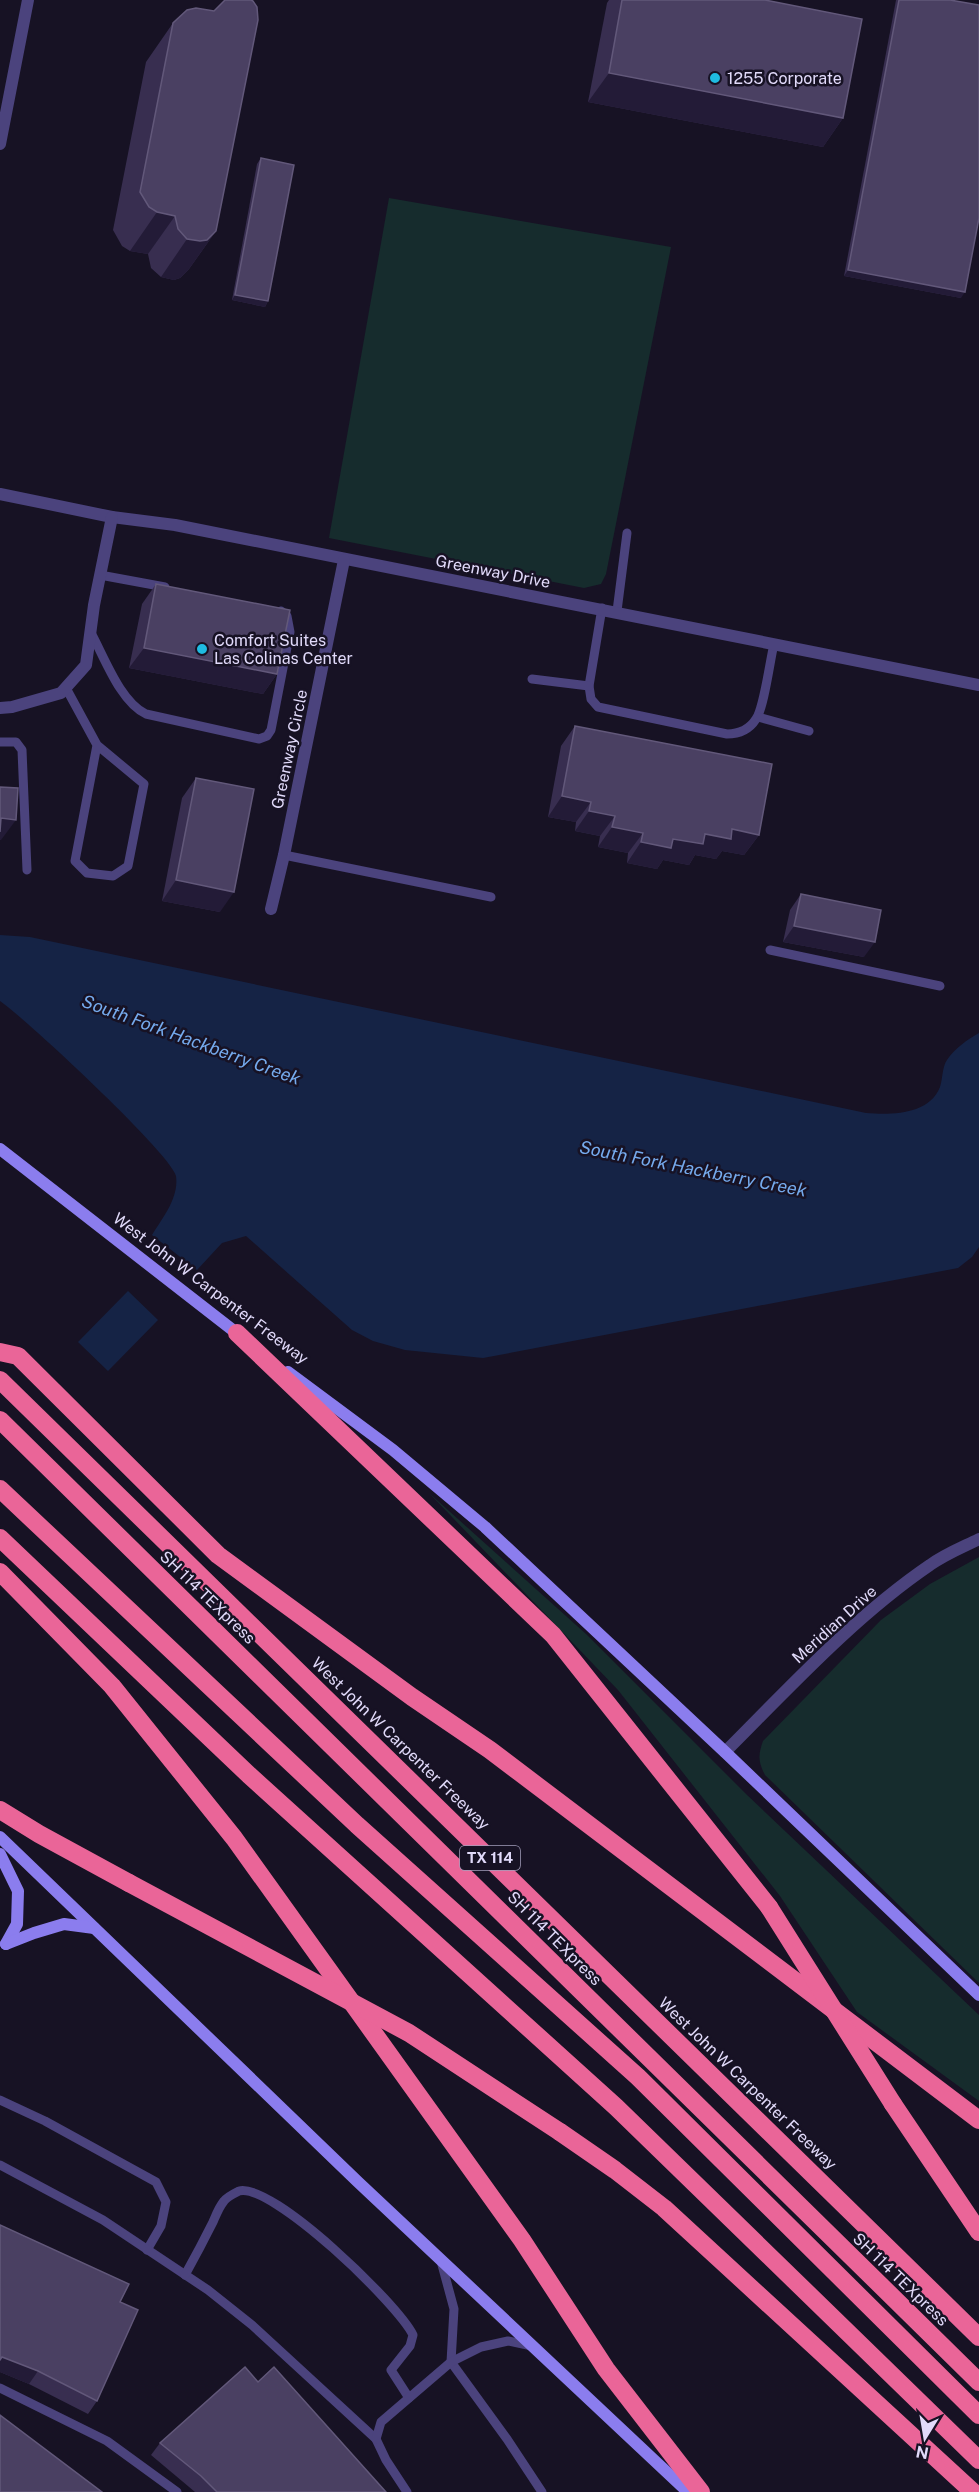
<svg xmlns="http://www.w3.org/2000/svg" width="979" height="2492" font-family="'Public Sans',sans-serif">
	<rect width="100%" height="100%" fill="#171224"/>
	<g fill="#162c2d">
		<path d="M389 198 671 247 606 574 601 584 584 588 329 538Z"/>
		<path d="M429 1493 586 1634 746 1794 979 2015V2101L857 2012 780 1896 618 1690Z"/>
		<path d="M979 1557V1983L765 1775C758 1762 758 1755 763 1741L881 1620 930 1584Z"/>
	</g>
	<g fill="#152345">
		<path d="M0 935 30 937 866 1113C891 1115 929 1115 940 1087 943 1078 942 1067 947 1060 954 1049 968 1039 979 1033V1247L972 1257 958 1268 483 1358 405 1350 373 1341 352 1330 246 1236 222 1243 197 1270 152 1235C163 1217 179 1198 176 1176 172 1155 25 1018 0 1001Z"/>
		<path d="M128 1291 158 1320 108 1371 78 1342Z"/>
	</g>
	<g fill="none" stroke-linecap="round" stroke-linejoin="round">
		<g stroke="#4b437d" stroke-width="9">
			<path d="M100 575 165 587"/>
			<path d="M602 608 589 686 591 699 598 707 727 734C739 734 749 730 756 719 764 708 770 660 774 644"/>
			<path d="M617 611 627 533"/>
			<path d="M90 631C104 656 120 702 146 714L259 739 267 736 271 730 290 632 287 616 281 611"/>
			<path d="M532 679 589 686"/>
			<path d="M66 688 97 745 75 861 87 873 113 876 128 866 144 784 97 745"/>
			<path d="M758 717 809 731"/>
			<path d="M0 742H16L22 750 27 870"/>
			<path d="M284 855 491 897"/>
			<path d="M770 950 940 986"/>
			<path d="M0 2100 45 2121 156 2182 166 2202 161 2226 147 2250"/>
			<path d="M0 2165 103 2220 208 2290 252 2325 376 2439 386 2460 407 2492"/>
			<path d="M441 2261 454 2309 451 2362 507 2439 542 2492"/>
			<path d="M185 2275C195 2257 204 2240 213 2222 216 2215 219 2207 224 2201 226 2198 235 2193 239 2191 272 2182 398 2304 413 2335L410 2346 391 2370 409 2398"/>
			<path d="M0 2388 107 2441 177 2492"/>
			<path d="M376 2439 381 2422 451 2362 481 2347 508 2341 532 2346"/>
		</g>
		<g stroke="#4b437d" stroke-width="12">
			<path d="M0 144 28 0"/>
			<path d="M0 494 112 517 175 525 979 685"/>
			<path d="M0 708 12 707 61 693 86 665 94 605 112 517"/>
			<path d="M271 909 284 855 344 560"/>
			<path d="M725 1752C789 1688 855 1616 930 1565 945 1554 963 1547 979 1539"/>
		</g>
		<g stroke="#8b7dee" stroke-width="12">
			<path d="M0 1149 243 1338"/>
			<path d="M288 1372 393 1450 485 1527 725 1752 979 1995"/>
			<path d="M0 1837 358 2182 688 2492"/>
			<path d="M0 1854 18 1891 17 1924 6 1944"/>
			<path d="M6 1944 34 1933 64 1924 94 1928"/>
		</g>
		<g stroke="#ea6598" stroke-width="18">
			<path d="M237 1333 553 1635 769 1907"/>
			<path d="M0 1352 18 1356 218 1555 412 1697 490 1750 979 2120"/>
			<path d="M0 1380 979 2337"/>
			<path d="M0 1420 979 2382"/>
			<path d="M0 1489 357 1825 638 2077 979 2415"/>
			<path d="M0 1538 249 1775 616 2107 979 2460"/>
			<path d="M0 1572 112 1686 234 1838 522 2240 606 2369 701 2492"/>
			<path d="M0 1810 39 1834 129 1883"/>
			<path d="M893 2104 979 2232"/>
			<path d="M560 2132 615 2170 664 2208 973 2492"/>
		</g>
		<g stroke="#ea6598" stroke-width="18">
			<path d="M129 1883 409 2033 560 2132"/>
			<path d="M769 1907 893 2104"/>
		</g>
	</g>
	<g fill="#382e50">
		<path d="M609 0H765L843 118 823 147 588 102 607 3Z"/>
		<path d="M896 0H950L961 298 844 276Z"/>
		<path d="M173 23 216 231 189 269 180 278 174 280 161 277 151 268 148 254 130 251 122 246 113 230 146 62Z"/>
		<path d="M261 158 268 301 265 307 232 300 257 164Z"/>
		<path d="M156 584 277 674 263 694 129 668 142 604Z"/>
		<path d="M575 726 759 835 744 855 722 851 716 859 695 855 689 865 663 860 657 869 627 863 628 853 598 847 600 836 575 831 576 822 548 817 561 746Z"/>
		<path d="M196 778 220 912 162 901 182 798Z"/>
		<path d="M801 894 864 957 783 942 790 910Z"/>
		<path d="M0 2225 120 2302 97 2401 88 2414 29 2384 0 2372Z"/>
		<path d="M258 2382 386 2492H195L151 2455 160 2443Z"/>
	</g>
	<g fill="#231b37">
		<path d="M609 73 843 118 823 147 588 102Z"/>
		<path d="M157 212 175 216 148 254 130 251Z"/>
		<path d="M216 231 189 269 180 278 174 280 161 277 187 239Z"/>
		<path d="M848 270 965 292 961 298 844 276Z"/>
		<path d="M235 295 268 301 265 307 232 300Z"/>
		<path d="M144 648 277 674 263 694 129 668Z"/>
		<path d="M562 796 591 802 576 822 548 817Z"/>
		<path d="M589 811 615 816 600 836 575 831Z"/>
		<path d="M1 818 16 820 1 840H0V820Z"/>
		<path d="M612 827 643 833 628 853 598 847Z"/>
		<path d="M732 829 759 835 744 855 722 851 716 859 695 855 689 865 663 860 657 869 627 863 641 842Z"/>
		<path d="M176 880 234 892 220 912 162 901Z"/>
		<path d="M794 926 875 942 864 957 783 942Z"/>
		<path d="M2 2357 38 2371 29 2384 0 2372V2359Z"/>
	</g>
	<g fill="#4a4062" stroke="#62587a" stroke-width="1.5">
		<path d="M225 0H251L253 1 257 7 258 20 216 231 207 240 200 241 187 239 178 229 175 216 157 212 149 207 140 192 173 23 187 10 196 8 214 11Z"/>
		<path d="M622 0H765L862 19 843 118 609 73Z"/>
		<path d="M899 0H950L979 5V218L965 292 848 270Z"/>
		<path d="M261 158 294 165 268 301 235 295Z"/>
		<path d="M156 584 290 610 277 674 144 648Z"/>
		<path d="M575 726 772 764 759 835 732 829 731 839 705 834 703 844 673 839 671 848 641 842 643 833 612 827 615 816 589 811 591 802 562 796Z"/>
		<path d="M196 778 254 789 234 892 176 880Z"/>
		<path d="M0 787 18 788 16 820 1 818 0 832Z"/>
		<path d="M801 894 881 910 875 942 794 926Z"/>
		<path d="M0 2225 129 2284 120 2302 138 2310 97 2401 38 2371 2 2357 0 2360Z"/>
		<path d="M245 2367 258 2382 274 2367 386 2492H217L201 2476 160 2443Z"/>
		<path d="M0 2415 102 2492H0Z"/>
	</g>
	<g fill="#1fbbe1" stroke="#171224" stroke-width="2">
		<circle cx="715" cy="78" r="6"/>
		<circle cx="202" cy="649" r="6"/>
	</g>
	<g text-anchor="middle" stroke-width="5" stroke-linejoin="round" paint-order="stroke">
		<rect fill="#171224" stroke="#a49eba" stroke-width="1.5" x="460" y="1846" width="60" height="24" rx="4.5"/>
		<g font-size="15" font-weight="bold" fill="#e1dafa">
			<text x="490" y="1863">TX 114</text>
		</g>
		<g font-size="16" fill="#e1dafa" stroke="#171224" text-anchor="start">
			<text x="727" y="84">1255 Corporate</text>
			<text x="214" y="646">Comfort Suites<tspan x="214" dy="18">Las Colinas Center</tspan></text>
		</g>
		<g font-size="16" fill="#e1dafa" stroke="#171224">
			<text transform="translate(493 571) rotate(11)" y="6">Greenway Drive</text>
			<text transform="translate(289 749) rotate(-78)" y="6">Greenway Circle</text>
			<text transform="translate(211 1288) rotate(37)" y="6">West John W Carpenter Freeway</text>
			<text transform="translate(208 1597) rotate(44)" y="6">SH 114 TEXpress</text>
			<text transform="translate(834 1624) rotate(-42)" y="6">Meridian Drive</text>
			<text transform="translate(401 1743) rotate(44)" y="6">West John W Carpenter Freeway</text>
			<text transform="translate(555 1938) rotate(45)" y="6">SH 114 TEXpress</text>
			<text transform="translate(748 2083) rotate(44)" y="6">West John W Carpenter Freeway</text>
			<text transform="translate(901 2279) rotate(44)" y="6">SH 114 TEXpress</text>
		</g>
		<g font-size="18" font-style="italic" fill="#75aaed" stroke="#171224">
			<text transform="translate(191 1040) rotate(20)" y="6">South Fork Hackberry Creek</text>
			<text transform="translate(693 1169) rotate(11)" y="6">South Fork Hackberry Creek</text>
		</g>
	</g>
	<g transform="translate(925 2438) rotate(191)" stroke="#171224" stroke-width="4.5" paint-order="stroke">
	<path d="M0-4.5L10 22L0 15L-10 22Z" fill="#e1dafa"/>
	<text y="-9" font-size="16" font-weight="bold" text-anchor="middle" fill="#e1dafa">N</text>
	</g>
</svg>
